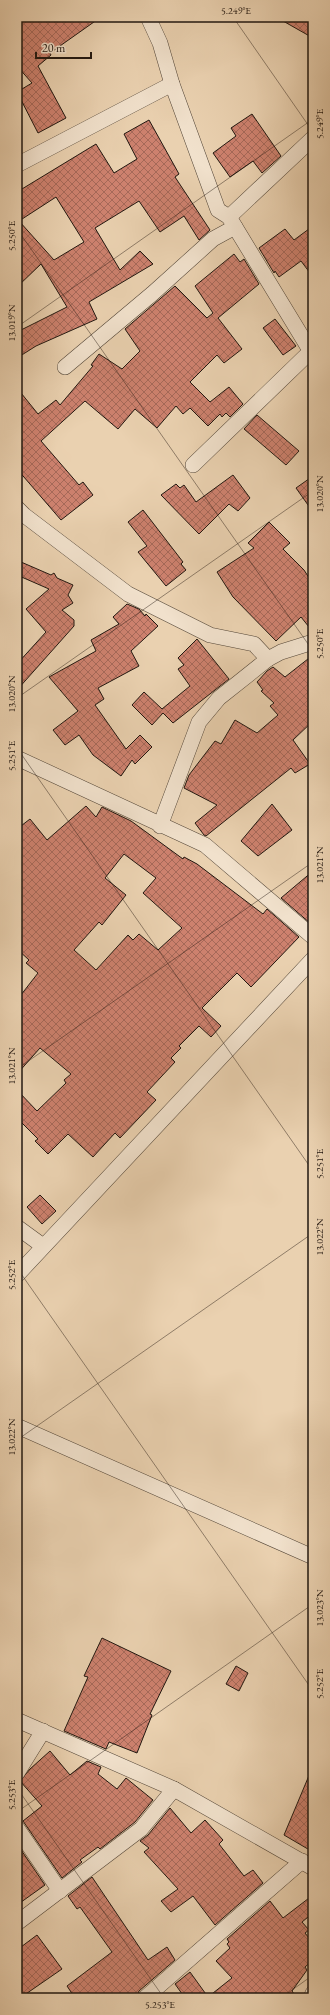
<svg xmlns="http://www.w3.org/2000/svg" width="330" height="2015" font-family="'EB Garamond',serif">
	<defs>
		<pattern id="building-cross-hatch" width="8" height="8" patternUnits="userSpaceOnUse"><rect width="8" height="8" fill="#cd816e"/><path d="M0 0l8 8M0 8l8-8" fill="none" stroke="#a66959"/></pattern>
	</defs>
	<rect width="100%" height="100%" fill="#ead1b0"/>
	<filter id="stains"><feTurbulence type="fractalNoise" baseFrequency=".005" numOctaves="4"/><feColorMatrix values="0 0 0 0 .2 0 0 0 0 .09 0 0 0 0 .02 0 0 0 .5 -.17"/></filter>
	<radialGradient id="worn" r=".72"><stop offset=".6" stop-color="#630" stop-opacity="0"/><stop offset="1" stop-color="#630" stop-opacity=".3"/></radialGradient>
	<g fill="url(#building-cross-hatch)" stroke="#211710" fill-rule="evenodd">
		<path d="M17 17H101L50 53 51 55 38 66 66 118 38 133 17 92 32 83 17 66Z"/>
		<path d="M276 17H313V38Z"/>
		<path d="M252 114 281 156 262 173 253 161 230 177 213 153 236 136 231 128Z"/>
		<path d="M149 120 179 174 175 177 210 230 199 240 184 216 160 232 139 201 95 228 120 270 140 251 153 264 89 302 97 319 36 346 17 358V332L67 307 41 264 17 287V192L96 144 114 173 137 159 124 134ZM56 197 84 242 54 260 19 221Z"/>
		<path d="M313 226V277L301 261 279 277 275 271 274 273 259 248 285 229 294 240Z"/>
		<path d="M234 254 240 262 244 259 259 284 218 318 242 349 224 363 217 355 190 382 210 402 229 387 243 404 230 417 226 413 222 417 220 414 208 426 190 408 183 414 176 406 157 428 135 409 118 429 85 401 41 441 79 485 83 482 93 495 61 520 17 469V388L38 414 56 400 60 405 93 366 91 365 99 354 122 369 140 351 125 329 175 286 207 318 213 313 195 286Z"/>
		<path d="M275 319 296 346 283 355 263 328Z"/>
		<path d="M257 415 299 451 286 465 244 429Z"/>
		<path d="M233 475 250 498 238 511 229 504 199 534 161 495 176 484 180 488 184 485 196 502Z"/>
		<path d="M313 476V512L296 488Z"/>
		<path d="M143 510 183 562 181 564 186 570 166 586 138 552 147 546 128 522Z"/>
		<path d="M269 522 290 543 283 549 304 570 313 584V632L301 617 276 641 233 597 217 572 254 548 248 543Z"/>
		<path d="M21 562 51 575 54 573 57 578 73 585 68 595 73 603 62 610 74 620V626L17 690V664L46 632 26 609 49 589 17 575Z"/>
		<path d="M127 604 139 609 145 616 146 614 158 626 131 651 139 666 98 688 104 699 95 705 126 749 140 735 152 747 135 764 132 760 121 776 93 755 79 735 65 745 53 730 78 711 49 677 96 651 91 640 119 624 113 617Z"/>
		<path d="M197 639 229 679 173 723 163 713 152 725 132 705 144 692 162 709 190 686 178 669 184 665 178 658Z"/>
		<path d="M313 655V721L293 740 310 764 295 773 291 768 206 836 204 835 195 823 217 805 184 788 189 775 215 741 221 744 235 720 257 733 278 715 270 706 274 703 261 691 263 690 257 682 267 671 273 667 285 677Z"/>
		<path d="M272 804 292 830 258 856 241 841Z"/>
		<path d="M86 806 96 817 102 807 131 821 183 859 184 857 197 864 263 914 267 909 299 937 251 987 237 973 202 1008 221 1026 211 1037 199 1026 179 1046 181 1048 171 1058 175 1062 147 1092 156 1100 120 1138 115 1133 93 1157 68 1134 48 1154 35 1141 38 1139 17 1118V1090L37 1111 66 1083 64 1080 71 1074 40 1048 17 1074V1000L38 973 26 963 29 960 17 949V829L30 819 47 840ZM124 854 156 878 143 893 182 928 158 950 139 934 133 940 128 935 96 970 74 950 99 922 102 925 126 895 105 878Z"/>
		<path d="M313 871V922L311 924 281 898Z"/>
		<path d="M40 1195 56 1211 42 1224 27 1207Z"/>
		<path d="M102 1638 171 1671 150 1714 152 1715 137 1753 109 1742 106 1749 64 1731 88 1677 84 1676Z"/>
		<path d="M236 1666 248 1673 239 1691 226 1684Z"/>
		<path d="M50 1751 70 1775 87 1761 101 1767 98 1774 117 1789 126 1778 153 1800 135 1822 100 1849 98 1847 80 1860 82 1862 62 1878 23 1821 42 1806 20 1781 30 1769Z"/>
		<path d="M313 1766V1852L284 1835Z"/>
		<path d="M170 1808 191 1833 205 1820 223 1840 219 1844 244 1876 253 1870 263 1883 215 1925 193 1896 171 1912 161 1901 178 1889 144 1852 149 1848 140 1841 148 1835Z"/>
		<path d="M17 1844 45 1885 17 1905Z"/>
		<path d="M92 1877 148 1960 167 1947 175 1960 139 1991 136 1998H75L67 1986 112 1952 80 1907 77 1909 68 1896Z"/>
		<path d="M313 1895V1913L302 1922 309 1930 305 1933 313 1943V1960L305 1967 307 1970 292 1991 297 1998H185L175 1984 190 1972 208 1997 232 1978 216 1961 230 1948 227 1944 229 1942 227 1939 270 1901 283 1918Z"/>
		<path d="M37 1935 62 1969 20 1998H17V1950Z"/>
	</g>
	<g fill="none" stroke-linecap="round" stroke-linejoin="round">
		<g stroke="#534638" stroke-width="16">
			<g id="minor">
				<path d="M148 17 160 43 172 84 218 210 229 217 313 355"/>
				<path d="M17 165 172 84"/>
				<path d="M229 217 313 138"/>
				<path d="M65 367 152 294 213 239 235 227"/>
				<path d="M193 465 313 349"/>
				<path d="M17 508 24 515 128 594 210 635 254 644 268 659"/>
				<path d="M17 758 205 845 313 937"/>
				<path d="M160 826 199 722 219 698 268 659 281 652 313 642"/>
				<path d="M17 1227 43 1246"/>
				<path d="M17 1275 313 959"/>
				<path d="M17 1426 313 1557"/>
				<path d="M17 1720 174 1789 313 1868"/>
				<path d="M17 1773 43 1731"/>
				<path d="M17 1828 60 1891"/>
				<path d="M17 1923 141 1829 174 1789"/>
				<path d="M145 1998 302 1861"/>
				<path d="M311 1998 313 1993"/>
			</g>
		</g>
		<use href="#minor" stroke="#f1e1cc" stroke-width="15"/>
	</g>
	<path fill="none" stroke="#211710" stroke-width="1" stroke-opacity="0.45" d="M233 17 313 132M17 229 313 651M17 327 313 119M17 698 313 491M17 748 313 1171M17 1069 313 862M17 1268 313 1691M17 1440 313 1233M17 1788 164 1998M17 1812 313 1604M281 1998 313 1975"/>
	<rect width="330" height="2015" fill="none" stroke="#ead1b0" stroke-width="44"/>
	<path d="M36 52v6h55v-6" fill="none" stroke="#211710" stroke-width="2"/>
	<text x="42" y="52" font-size="12" fill="#211710" stroke="#f1e1cc" stroke-width="3" paint-order="stroke">20 m</text>
	<rect x="22" y="22" width="286" height="1971" fill="none" stroke="#211710" stroke-width="1.5"/>
	<g font-size="10" text-anchor="middle" fill="#211710">
		<text x="236" y="14">5.249°E</text>
		<text transform="translate(319 124) rotate(-90)" y="4">5.249°E</text>
		<text transform="translate(11 236) rotate(-90)" y="4">5.250°E</text>
		<text transform="translate(11 323) rotate(-90)" y="4">13.019°N</text>
		<text transform="translate(319 494) rotate(-90)" y="4">13.020°N</text>
		<text transform="translate(319 644) rotate(-90)" y="4">5.250°E</text>
		<text transform="translate(11 694) rotate(-90)" y="4">13.020°N</text>
		<text transform="translate(11 756) rotate(-90)" y="4">5.251°E</text>
		<text transform="translate(319 865) rotate(-90)" y="4">13.021°N</text>
		<text transform="translate(11 1066) rotate(-90)" y="4">13.021°N</text>
		<text transform="translate(319 1164) rotate(-90)" y="4">5.251°E</text>
		<text transform="translate(319 1237) rotate(-90)" y="4">13.022°N</text>
		<text transform="translate(11 1275) rotate(-90)" y="4">5.252°E</text>
		<text transform="translate(11 1437) rotate(-90)" y="4">13.022°N</text>
		<text transform="translate(319 1608) rotate(-90)" y="4">13.023°N</text>
		<text transform="translate(319 1684) rotate(-90)" y="4">5.252°E</text>
		<text transform="translate(11 1795) rotate(-90)" y="4">5.253°E</text>
		<text x="160" y="2008">5.253°E</text>
	</g>
	<rect width="100%" height="100%" filter="url(#stains)"/>
	<rect width="100%" height="100%" fill="url(#worn)"/>
</svg>
